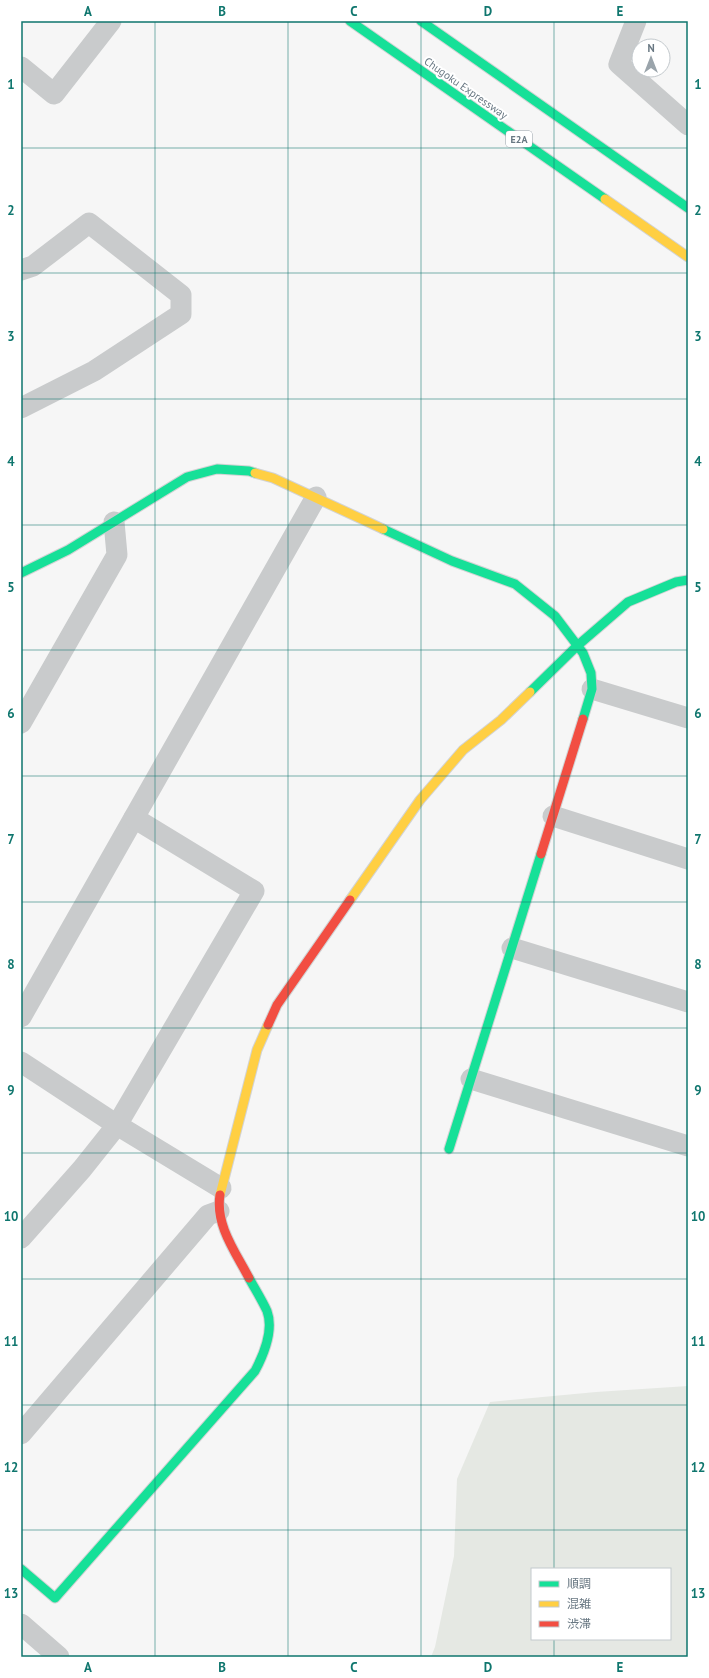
<svg xmlns="http://www.w3.org/2000/svg" width="709" height="1678" font-family="'PT Sans','Noto Sans JP',sans-serif">
	<rect width="100%" height="100%" fill="#f6f6f6"/>
	<path fill="#e5e8e3" fill-rule="evenodd" d="M688 1386V1657H431L435 1647 454 1556 457 1479 490 1402 596 1392ZM532 1569H670V1639H532Z"/>
	<g fill="none" stroke-linecap="round" stroke-linejoin="round">
		<g stroke="#d2d3d4" stroke-width="11">
			<g id="fast">
				<path d="M350 21 605 199"/>
				<path d="M421 21 688 208"/>
				<path d="M383 529 452 561 515 584 555 616 583 653 591 673 592 689 583 719"/>
				<path d="M21 573 68 550 187 477 217 469 249 471 255 473"/>
				<path d="M530 692 577 646 628 602 676 582 688 580"/>
				<path d="M449 1149 541 854"/>
				<path d="M21 1569 55 1598 255 1371C264 1354 274 1330 267 1311 262 1300 255 1289 249 1278"/>
			</g>
		</g>
		<g stroke="#d2d3d4" stroke-width="11">
			<g id="slow">
				<path d="M605 199 688 257"/>
				<path d="M255 473 273 478 383 529"/>
				<path d="M350 900 420 800 463 750 501 720 530 692"/>
				<path d="M220 1195 257 1050 268 1025"/>
			</g>
		</g>
		<g stroke="#d2d3d4" stroke-width="11">
			<g id="jam">
				<path d="M541 854 583 719"/>
				<path d="M268 1025 277 1005 350 900"/>
				<path d="M220 1195C215 1225 236 1253 249 1278"/>
			</g>
		</g>
		<g stroke="#c9cbcc" stroke-width="21">
			<path d="M636 21 619 64 688 125"/>
			<path d="M21 67 54 94 111 21"/>
			<path d="M21 270 33 266 89 223 181 295V314L94 371 21 408"/>
			<path d="M592 689 688 718"/>
			<path d="M21 723 117 555 114 522"/>
			<path d="M553 816 688 859"/>
			<path d="M512 948 688 1002"/>
			<path d="M21 1017 316 497"/>
			<path d="M21 1062 117 1125 221 1188"/>
			<path d="M471 1079 688 1146"/>
			<path d="M21 1238 82 1169 117 1125 254 891 134 818"/>
			<path d="M21 1434 208 1215 219 1211"/>
			<path d="M21 1624 59 1657"/>
		</g>
		<use href="#fast" stroke="#16e098" stroke-width="9"/>
		<use href="#slow" stroke="#ffcf43" stroke-width="9"/>
		<use href="#jam" stroke="#f24e42" stroke-width="9"/>
	</g>
	<path fill="none" stroke="#0f766e" stroke-width="1" stroke-opacity="0.55" d="M155 21V1657M288 21V1657M421 21V1657M554 21V1569M21 148H688M21 273H688M21 399H688M21 525H688M21 650H688M21 776H688M21 902H688M21 1028H688M21 1153H688M21 1279H688M21 1405H688M21 1530H688M554 1639V1657"/>
	<g text-anchor="middle" stroke-width="4" stroke-linejoin="round" paint-order="stroke">
		<rect fill="#fff" stroke="#96a0a8" stroke-width="1" x="506" y="131" width="26" height="16" rx="3"/>
		<g font-size="10" font-weight="bold" fill="#697883">
			<text x="519" y="143">E2A</text>
		</g>
		<g font-size="11" fill="#697883" stroke="#fff">
			<text transform="translate(466 88) rotate(35)" y="4">Chugoku Expressway</text>
		</g>
	</g>
	<rect width="709" height="1678" fill="none" stroke="#ffffff" stroke-width="44"/>
	<rect x="531" y="1568" width="140" height="72" fill="#ffffff" stroke="#c3c9cd"/>
	<rect x="539" y="1581" width="20" height="6" fill="#16e098" stroke="#c3c9cd"/>
	<text x="567" y="1588" font-size="12" fill="#697883">順調</text>
	<rect x="539" y="1601" width="20" height="6" fill="#ffcf43" stroke="#c3c9cd"/>
	<text x="567" y="1608" font-size="12" fill="#697883">混雑</text>
	<rect x="539" y="1621" width="20" height="6" fill="#f24e42" stroke="#c3c9cd"/>
	<text x="567" y="1628" font-size="12" fill="#697883">渋滞</text>
	<g transform="translate(651 58)"><circle r="19" fill="#ffffff" stroke="#c3c9cd"/>
	<path d="M0-3L7 15L0 10L-7 15Z" fill="#9aa4ab"/>
	<text y="-6" font-size="11" font-weight="bold" text-anchor="middle" fill="#697883">N</text>
	</g>
	<rect x="22" y="22" width="665" height="1634" fill="none" stroke="#0f766e" stroke-width="1.5"/>
	<g font-size="13" text-anchor="middle" font-weight="bold" fill="#0f766e">
		<text x="88" y="16">A</text>
		<text x="222" y="16">B</text>
		<text x="354" y="16">C</text>
		<text x="488" y="16">D</text>
		<text x="620" y="16">E</text>
		<text x="11" y="89">1</text>
		<text x="698" y="89">1</text>
		<text x="11" y="215">2</text>
		<text x="698" y="215">2</text>
		<text x="11" y="341">3</text>
		<text x="698" y="341">3</text>
		<text x="11" y="466">4</text>
		<text x="698" y="466">4</text>
		<text x="11" y="592">5</text>
		<text x="698" y="592">5</text>
		<text x="11" y="718">6</text>
		<text x="698" y="718">6</text>
		<text x="11" y="844">7</text>
		<text x="698" y="844">7</text>
		<text x="11" y="969">8</text>
		<text x="698" y="969">8</text>
		<text x="11" y="1095">9</text>
		<text x="698" y="1095">9</text>
		<text x="11" y="1221">10</text>
		<text x="698" y="1221">10</text>
		<text x="11" y="1346">11</text>
		<text x="698" y="1346">11</text>
		<text x="11" y="1472">12</text>
		<text x="698" y="1472">12</text>
		<text x="11" y="1598">13</text>
		<text x="698" y="1598">13</text>
		<text x="88" y="1672">A</text>
		<text x="222" y="1672">B</text>
		<text x="354" y="1672">C</text>
		<text x="488" y="1672">D</text>
		<text x="620" y="1672">E</text>
	</g>
</svg>
